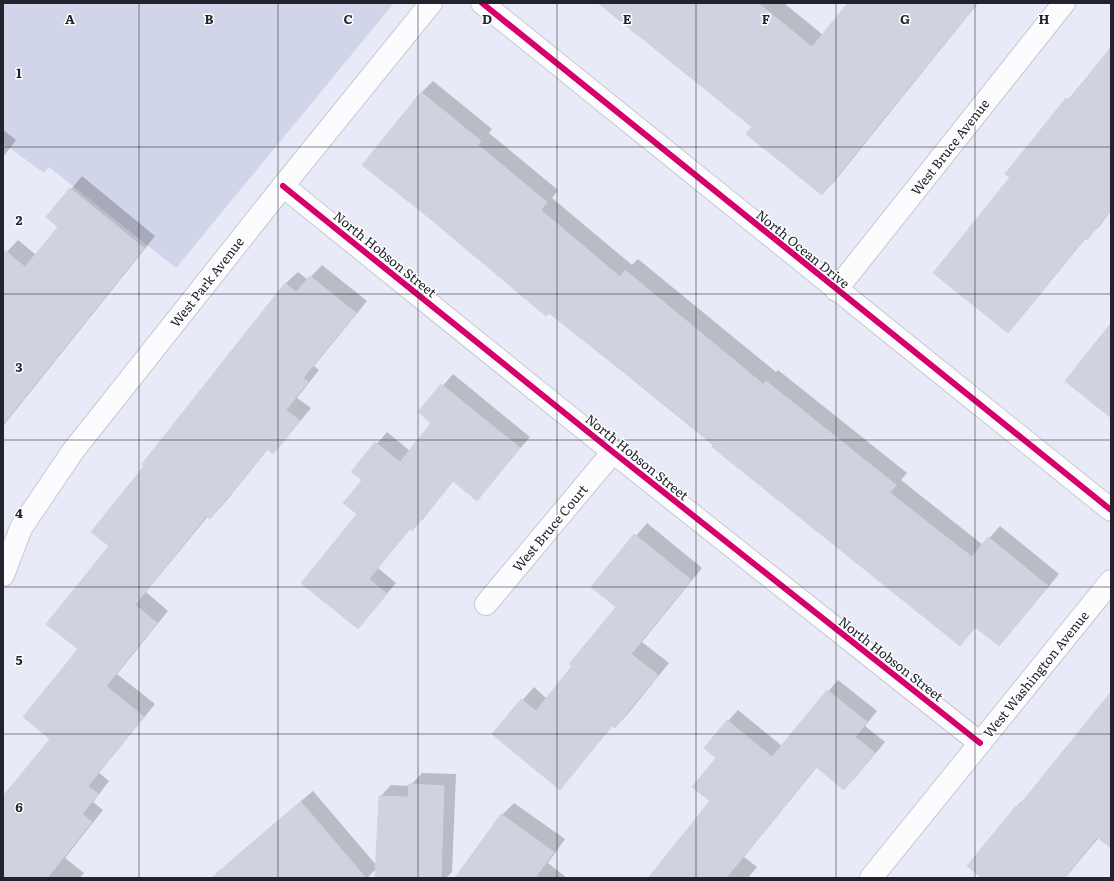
<svg xmlns="http://www.w3.org/2000/svg" width="1114" height="881" font-family="Literata,serif">
	<rect width="100%" height="100%" fill="#e8eaf7"/>
	<path fill="#d1d5ea" d="M3 3H394L176 268 49 167 44 173 3 143Z"/>
	<g fill="#0003">
		<path d="M598 3H784L823 35 849 3H978L834 182 822 194 753 127Z"/>
		<path d="M1111 48V211L1099 227 1086 238 1019 320 1008 332 1011 177 1007 173Z"/>
		<path d="M433 81 492 129 489 133 558 190 552 198 632 265 638 259 776 372 778 370 907 473 901 480 983 545 1000 526 1059 574 1010 633 998 645 976 627 960 645 549 312 421 93Z"/>
		<path d="M3 130 16 140 3 157Z"/>
		<path d="M82 176 155 236 3 426V256L18 240 36 255 59 227 48 217Z"/>
		<path d="M322 265 367 301 314 366 319 370 297 398 311 408 284 441 273 452 268 449 222 506 210 518 208 516 146 592 168 611 117 674 155 704 99 773 109 781 93 802 103 810 65 858 84 873 80 878H3V798L51 739 111 546 146 466 143 464 286 283 298 272 308 280Z"/>
		<path d="M453 374 530 437 477 499 454 480 423 519 412 529 411 528 378 568 396 583 358 628V514L363 480 353 472 387 432 410 451 433 423 420 412Z"/>
		<path d="M647 523 702 568 642 642 669 663 627 715 615 727 613 725 560 788 493 734 534 687 547 699 617 607 593 587Z"/>
		<path d="M838 680 877 711 865 726 885 742 855 778 844 789 817 767 744 857 757 867 748 878H669L711 801 717 757 728 721 738 710 782 746Z"/>
		<path d="M1111 692V833L1099 837 1065 878H982L1017 806 1028 795Z"/>
		<path d="M422 773 456 774 452 872 446 878H415L376 869 367 878H216L235 857 313 791 377 866 380 797 391 785 410 786Z"/>
		<path d="M514 803 565 839 548 863 567 878H456L502 815Z"/>
	</g>
	<g fill="#d0d2e0" stroke="#d1d3de">
		<path d="M598 3H758L812 47 848 3H977L822 195 746 134 752 127Z"/>
		<path d="M1111 47V210L1087 240 1085 238 1008 333 933 273 1010 177 1005 174 1066 98 1069 100Z"/>
		<path d="M421 92 481 141 478 145 547 202 541 210 620 277 625 270 763 384 766 381 896 485 890 493 972 557 988 537 1048 586 999 646 975 627 960 646 712 447 714 445 635 381 549 313 546 316 423 213 362 165Z"/>
		<path d="M70 188 144 248 3 424V249L25 267 58 227 46 217Z"/>
		<path d="M310 276 356 313 303 378 308 382 286 410 300 421 273 454 267 449 210 519 206 516 135 605 157 623 106 686 144 717 88 786 98 794 82 814 92 822 47 878H3V796L50 739 23 717 78 649 46 624 109 546 91 532 144 466 142 464 285 283 296 292Z"/>
		<path d="M1111 323V418L1065 381Z"/>
		<path d="M441 384 520 448 477 501 453 481 412 531 410 528 369 579 387 594 358 629 301 583 357 514 343 503 362 480 351 472 375 442 400 462 431 423 418 412Z"/>
		<path d="M634 534 691 580 631 654 658 675 615 728 612 726 560 790 492 734 521 699 536 711 572 666 569 664 616 607 591 587Z"/>
		<path d="M827 690 867 722 855 737 875 753 844 790 816 767 726 878H648L710 801 692 787 716 758 704 748 727 720 772 757Z"/>
		<path d="M1111 692V848L1097 837 1064 878H982L967 866 1016 806 1018 807Z"/>
		<path d="M409 784 444 786 441 878H375L379 796 408 797Z"/>
		<path d="M301 802 366 878H211Z"/>
		<path d="M501 814 554 852 535 878H455Z"/>
	</g>
	<g fill="none" stroke-linecap="round" stroke-linejoin="round">
		<g stroke="#c6c8d4" stroke-width="24">
			<g id="minor">
				<path d="M482 3 1111 510"/>
				<path d="M283 186 613 452 980 743"/>
				<path d="M836 290 1064 3"/>
				<path d="M3 575 21 528 73 451 283 186 431 3"/>
				<path d="M486 604 613 452"/>
				<path d="M871 878 1111 581"/>
			</g>
		</g>
		<use href="#minor" stroke="#fcfcfe" stroke-width="22"/>
		<g stroke="#fff" stroke-width="8">
			<g id="cycleway">
				<path d="M482 3 1111 510"/>
				<path d="M283 186 613 452 980 743"/>
			</g>
		</g>
		<use href="#cycleway" stroke="#d6006c" stroke-width="6"/>
	</g>
	<path fill="none" stroke="#22232e" stroke-width="1" stroke-opacity="0.55" d="M139 3V878M278 3V878M418 3V878M557 3V878M696 3V878M836 3V878M975 3V878M3 147H1111M3 294H1111M3 440H1111M3 587H1111M3 734H1111"/>
	<g text-anchor="middle" stroke-width="3" stroke-linejoin="round" paint-order="stroke">
		<g font-size="13" fill="#22232e" stroke="#fff">
			<text transform="translate(950 147) rotate(-52)" y="5">West Bruce Avenue</text>
			<text transform="translate(803 249) rotate(39)" y="5">North Ocean Drive</text>
			<text transform="translate(385 254) rotate(39)" y="5">North Hobson Street</text>
			<text transform="translate(207 282) rotate(-52)" y="5">West Park Avenue</text>
			<text transform="translate(637 457) rotate(39)" y="5">North Hobson Street</text>
			<text transform="translate(550 528) rotate(-50)" y="5">West Bruce Court</text>
			<text transform="translate(891 659) rotate(38)" y="5">North Hobson Street</text>
			<text transform="translate(1036 674) rotate(-51)" y="5">West Washington Avenue</text>
		</g>
	</g>
	<g font-size="13" text-anchor="middle" font-weight="bold" fill="#22232e" stroke="#fff" stroke-width="3" stroke-linejoin="round" paint-order="stroke">
		<text x="70" y="24">A</text>
		<text x="209" y="24">B</text>
		<text x="348" y="24">C</text>
		<text x="487" y="24">D</text>
		<text x="627" y="24">E</text>
		<text x="766" y="24">F</text>
		<text x="905" y="24">G</text>
		<text x="1044" y="24">H</text>
		<text x="19" y="78">1</text>
		<text x="19" y="225">2</text>
		<text x="19" y="372">3</text>
		<text x="19" y="518">4</text>
		<text x="19" y="665">5</text>
		<text x="19" y="812">6</text>
	</g>
	<rect width="1114" height="881" fill="none" stroke="#22232e" stroke-width="8"/>
</svg>
